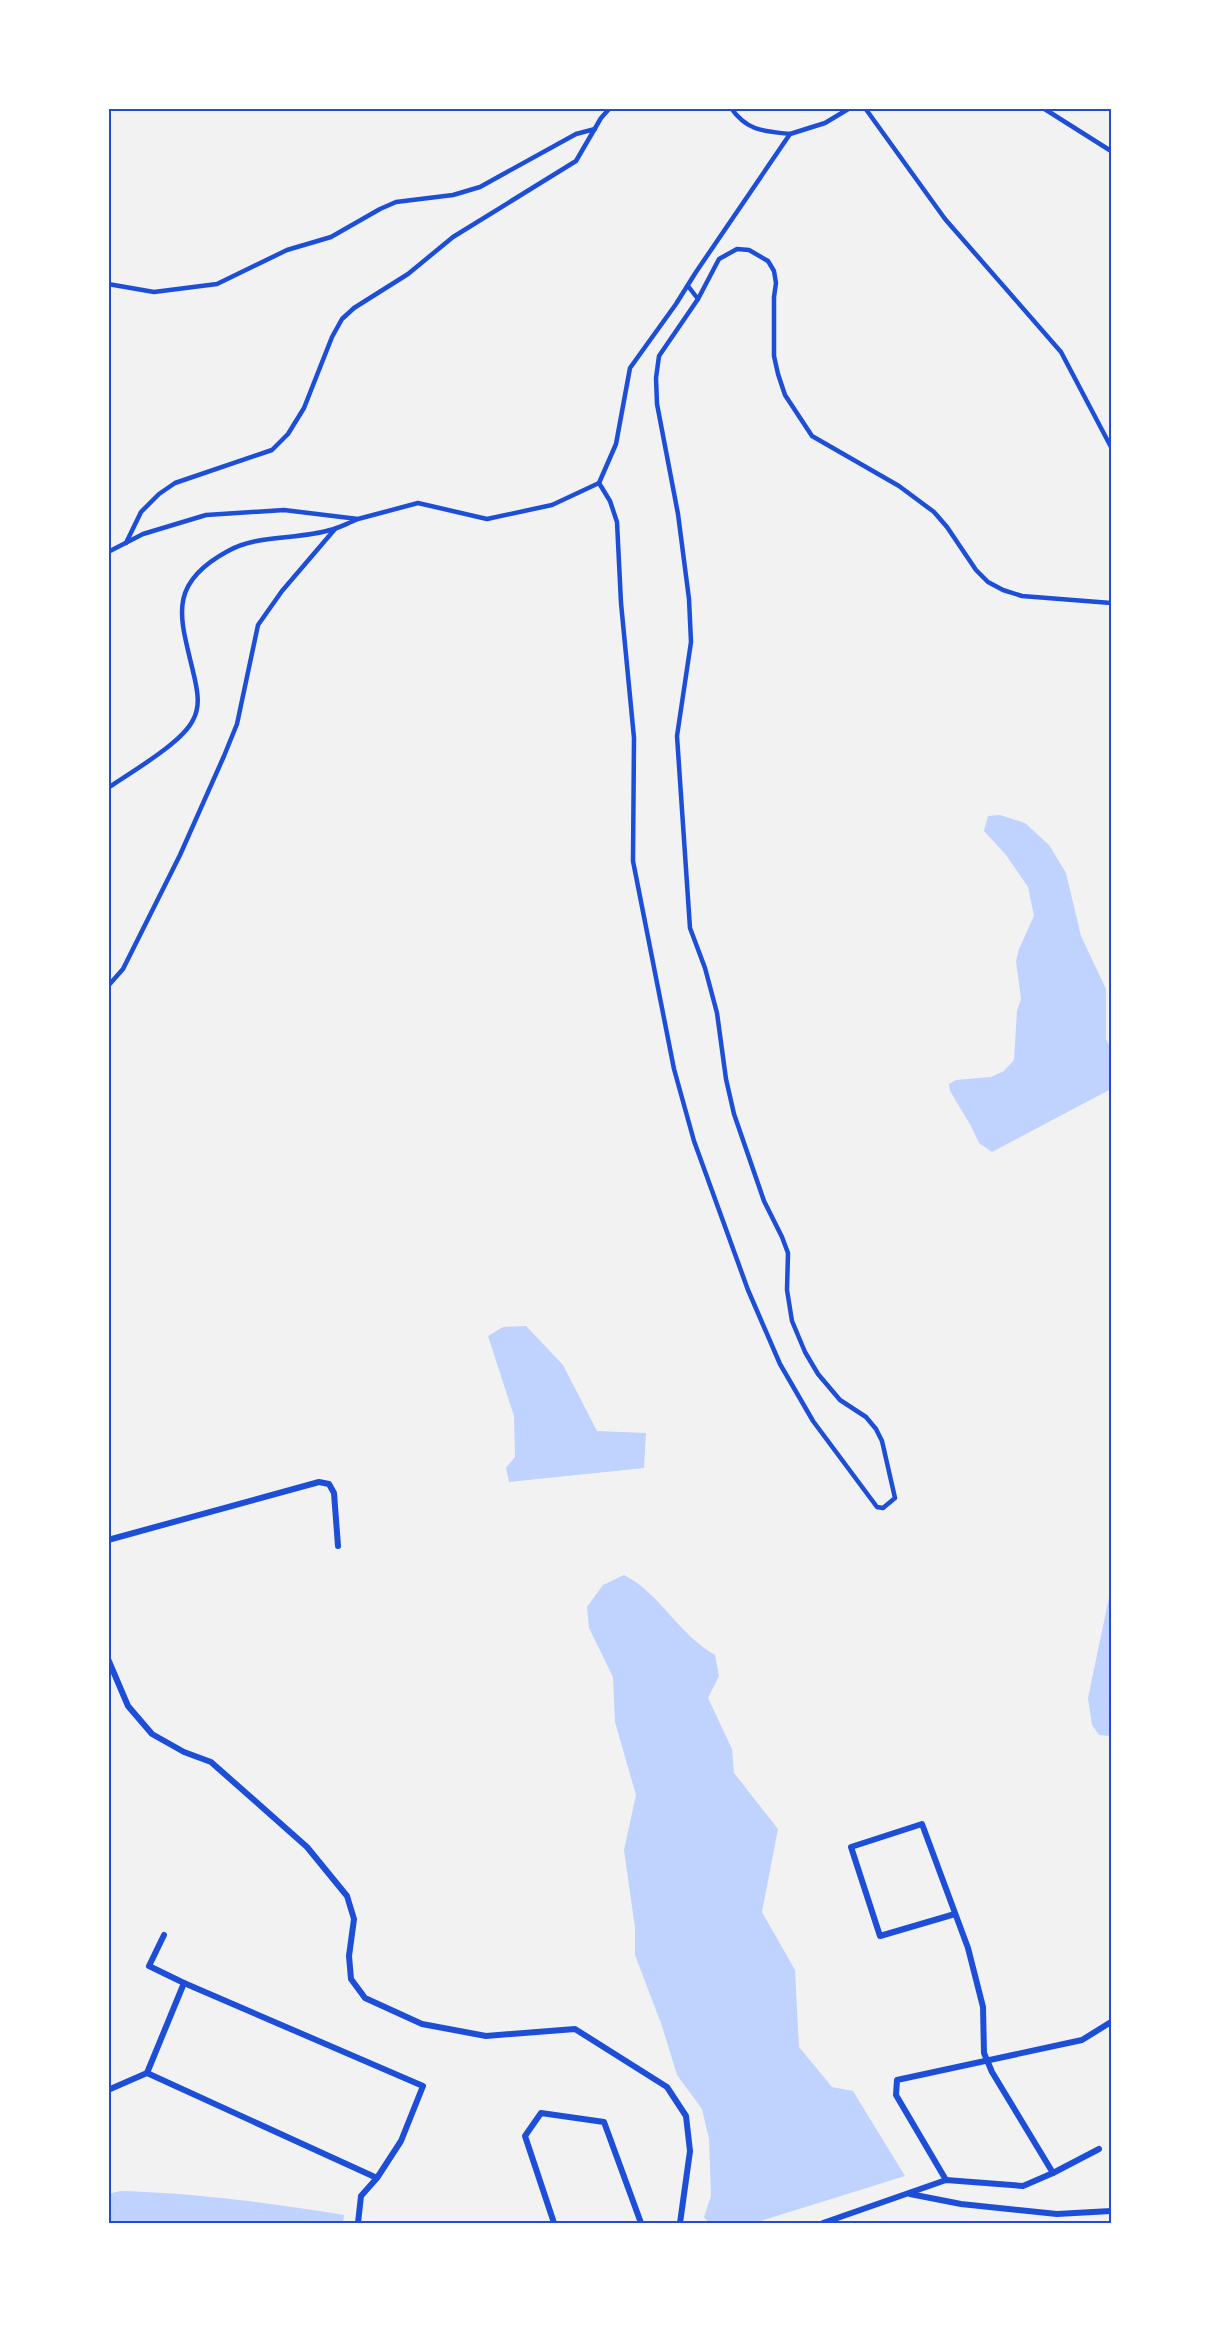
<svg xmlns="http://www.w3.org/2000/svg" width="1219" height="2331" font-family="'Crimson Pro',serif">
	<rect width="100%" height="100%" fill="#f2f2f2"/>
	<g fill="#bfd3fe">
		<path d="M1000 815 1025 823 1049 845 1066 873 1081 936 1106 989V1039L1111 1049V1089L992 1152 979 1143 971 1126 950 1091 949 1084 956 1080 991 1077 1004 1071 1014 1060 1017 1011 1021 999 1016 961 1019 949 1034 916 1028 887 1006 855 984 831 988 816Z"/>
		<path d="M526 1326 563 1365 597 1431 646 1433 644 1468 509 1482 506 1468 515 1457 514 1416 488 1336 503 1327Z"/>
		<path d="M624 1575C660 1593 678 1634 715 1655L719 1676 708 1698 732 1749 734 1773 778 1829 762 1912 795 1970 799 2047 832 2087 853 2091 905 2176 754 2223H709L704 2217 711 2196 709 2139 702 2109 677 2075 662 2026 635 1955V1928L624 1850 636 1795 615 1722 613 1677 589 1628 587 1607 603 1585Z"/>
		<path d="M1111 1588V1736L1099 1735 1092 1725 1088 1698Z"/>
		<path d="M120 2191C195 2193 270 2203 344 2215L343 2223H108V2194Z"/>
	</g>
	<g fill="none" stroke-linecap="round" stroke-linejoin="round">
		<g stroke="#1d4ed8" stroke-width="4.5">
			<path d="M731 108C747 131 763 131 790 134"/>
			<path d="M865 108 945 219 1061 352 1111 447"/>
			<path d="M1043 108 1111 151"/>
			<path d="M108 284 154 292 217 284 287 250 331 237 380 209 396 202 453 195 480 187 576 134 595 129"/>
			<path d="M688 286 698 299"/>
			<path d="M599 483 610 501 617 522 621 603 634 738 633 861 674 1069 694 1141 748 1290 780 1364 813 1421 877 1507 883 1508 895 1498 882 1441 876 1429 866 1417 840 1400 818 1374 805 1352 792 1321 787 1290 788 1253 782 1237 764 1201 734 1114 726 1079 717 1013 705 968 690 928 677 736 691 642 689 599 678 514 657 404 656 378 659 356 698 299 719 259 737 249 749 250 768 261 774 271 776 283 774 297V356L778 374 785 395 812 436 899 486 934 512 947 527 976 570 988 582 1003 590 1022 596 1111 603"/>
			<path d="M126 543 141 512 159 494 175 483 272 450 288 434 304 408 332 337 342 319 354 308 408 274 453 237 576 161 601 118 610 108"/>
			<path d="M108 552 143 534 206 515 284 510 358 519 418 503 487 519 552 505 599 483 616 444 630 368 676 304 696 272 790 134 825 123 850 108"/>
			<path d="M108 788C131 772 182 743 193 720 200 707 198 694 195 680 182 621 163 586 228 551 258 534 298 540 330 530 339 528 348 523 356 520"/>
			<path d="M108 986 123 969 180 855 224 756 237 724 258 625 282 591 335 529"/>
		</g>
		<g stroke="#1d4ed8" stroke-width="6">
			<path d="M108 1540 319 1482 329 1484 334 1493 338 1546"/>
			<path d="M108 1659 128 1706 152 1734 184 1752 211 1762 307 1847 347 1896 354 1919 349 1956 351 1979 365 1998 422 2024 486 2036 575 2029 667 2087 686 2116 690 2151 680 2223"/>
			<path d="M164 1935 149 1966 184 1983"/>
			<path d="M108 2090 147 2073"/>
			<path d="M1053 2173 1099 2149"/>
			<path d="M946 2180 896 2095 897 2080 1082 2040 1111 2022"/>
			<path d="M910 2194 961 2204 1057 2214 1111 2211"/>
			<path d="M358 2223 361 2196 377 2178 401 2141 423 2086 184 1983 147 2073 377 2178"/>
			<path d="M554 2223 525 2136 541 2113 604 2122 641 2223"/>
			<path d="M823 2223 946 2180 1023 2186 1053 2173 992 2072 984 2053 983 2007 968 1948 922 1824 851 1847 880 1936 955 1914"/>
		</g>
	</g>
	<rect width="1219" height="2331" fill="none" stroke="#ffffff" stroke-width="219"/>
	<rect x="110" y="110" width="1000" height="2112" fill="none" stroke="#1d4ed8" stroke-width="2"/>
</svg>
